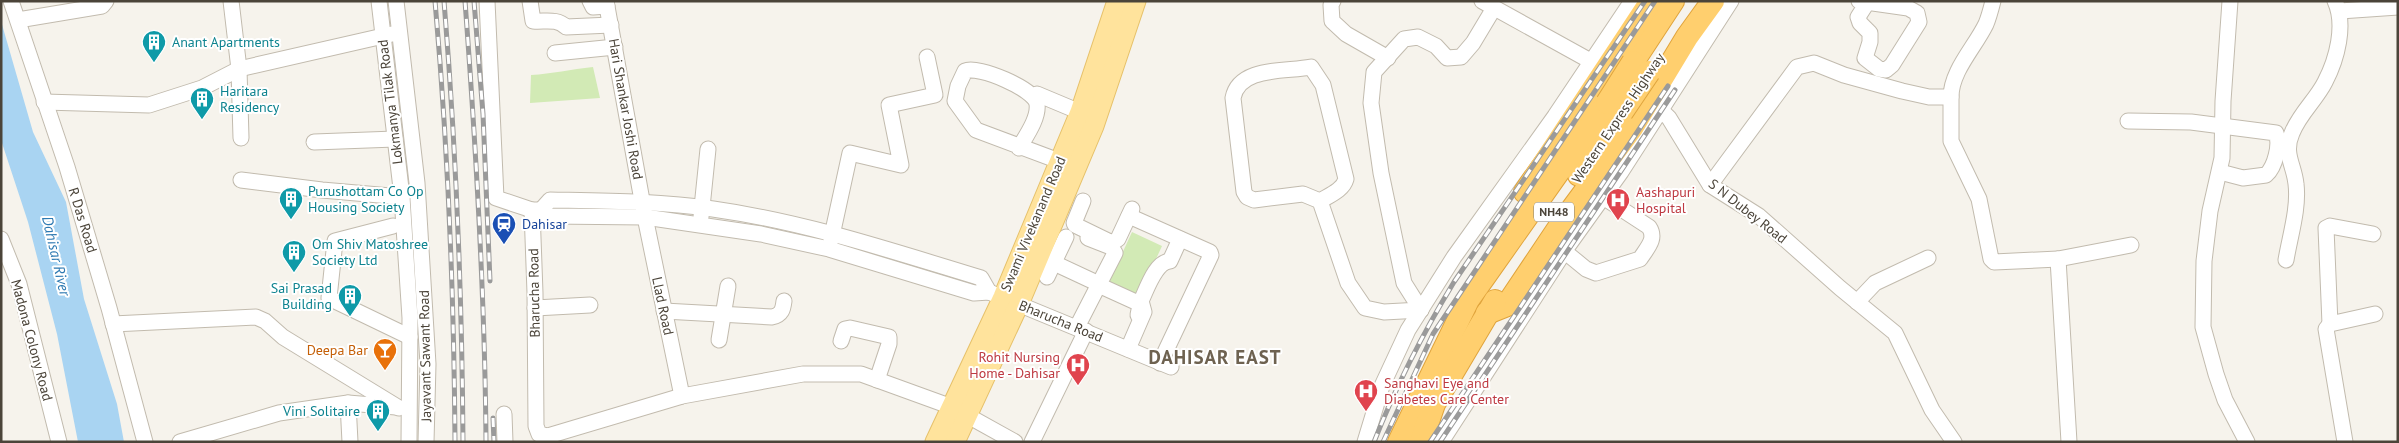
<svg xmlns="http://www.w3.org/2000/svg" width="2399" height="443" font-family="'PT Sans',sans-serif">
	<rect width="100%" height="100%" fill="#f6f3ec"/>
	<g fill="#d2eab5">
		<path d="M593 67 600 98 530 103 531 75C552 74 571 69 593 67Z"/>
		<path d="M1132 232 1162 246 1139 296 1109 282Z"/>
	</g>
	<path fill="#a9d4f2" d="M1 21 33 132 66 202 84 299 117 404 124 442H78L57 334 28 222 1 140Z"/>
	<g fill="none" stroke-linecap="round" stroke-linejoin="round">
		<g stroke="#c2bbae" stroke-width="17">
			<g id="minor">
				<path d="M11 1 67 167 109 308 145 442"/>
				<path d="M231 1 239 69 241 138"/>
				<path d="M379 1 402 197 410 318 409 442"/>
				<path d="M396 1 417 183 428 364 426 442"/>
				<path d="M487 1 496 198 532 210"/>
				<path d="M530 1 533 21C545 22 557 18 566 27L611 25"/>
				<path d="M590 1 593 7 607 6"/>
				<path d="M606 1 645 217 682 396"/>
				<path d="M1333 1 1331 5 1332 21 1346 34 1388 58"/>
				<path d="M1482 1 1614 74"/>
				<path d="M1859 1 1908 8 1917 13 1919 22 1892 65 1886 70 1879 69 1865 58 1870 42V33L1860 23 1858 17 1867 3"/>
				<path d="M2230 1 2223 101 2222 158 2210 211 2204 261 2203 327 2216 374 2225 400 2247 442"/>
				<path d="M2340 11 2398 7"/>
				<path d="M18 20 102 6 106 1"/>
				<path d="M555 53 615 47"/>
				<path d="M1643 93 1669 118 1710 185 1759 216 1840 288 1895 333 1932 410 1954 442"/>
				<path d="M1037 94 1080 112"/>
				<path d="M1951 97C1951 71 1975 47 1986 24 1989 17 1991 9 1993 1"/>
				<path d="M44 102 149 105 202 88 239 69 392 34"/>
				<path d="M2128 121 2191 122 2276 133C2281 144 2275 167 2266 175L2243 178 2220 172"/>
				<path d="M314 142 395 139"/>
				<path d="M1019 148C1026 136 1039 118 1037 104 1035 89 978 65 965 71L958 86 955 101 976 130 1059 161"/>
				<path d="M241 180 322 190 402 197"/>
				<path d="M1710 185 1797 67 1814 63 1844 75 1902 91 1929 97H1951V141L1979 199 1991 259 1994 262 2058 259 2131 245"/>
				<path d="M1083 201 1074 223 1075 225 1112 243 1118 239 1132 209"/>
				<path d="M1320 201C1330 195 1343 190 1346 179L1323 85 1311 67C1287 72 1239 66 1233 98L1244 192 1247 197 1254 200 1303 194 1320 201 1348 283 1365 308 1384 312 1421 310"/>
				<path d="M541 210 550 200C604 201 659 201 713 209 805 222 892 251 981 278L989 292"/>
				<path d="M1129 216 1210 252 1211 255 1160 363"/>
				<path d="M701 217 708 149"/>
				<path d="M393 226 335 241 329 298 410 337"/>
				<path d="M1 239 19 284 59 442"/>
				<path d="M831 240 850 153 901 165 889 105 935 95 927 57"/>
				<path d="M1564 251 1586 269 1596 273 1640 259C1647 248 1657 239 1649 227L1603 197"/>
				<path d="M1039 256 1099 284"/>
				<path d="M2058 259 2069 442"/>
				<path d="M2286 260C2290 236 2299 208 2296 184 2294 164 2283 154 2292 133 2300 113 2316 100 2325 82 2337 59 2346 25 2335 1"/>
				<path d="M1047 277 1066 237"/>
				<path d="M1105 288 1138 303 1140 305 1138 315"/>
				<path d="M1857 302 1875 283 1928 258"/>
				<path d="M535 308 590 305"/>
				<path d="M1421 310 1404 283 1381 173 1371 103 1374 72 1404 39 1418 37 1436 46 1447 58 1461 57 1473 43 1494 8"/>
				<path d="M664 311 772 317C782 315 783 309 784 301"/>
				<path d="M113 324 256 317 265 321 283 337 399 408"/>
				<path d="M2330 324 2326 228 2330 226 2373 234"/>
				<path d="M1077 327 1115 253 1111 247 1088 238"/>
				<path d="M719 340 728 286"/>
				<path d="M841 341 845 329 850 328 889 337V344L877 380"/>
				<path d="M1128 349 1144 312 1141 301C1147 289 1155 262 1170 261L1180 239"/>
				<path d="M348 403 350 442"/>
				<path d="M504 414 505 442"/>
				<path d="M180 442 279 413 348 403 396 407"/>
				<path d="M1015 442 952 407 861 374H803L682 396 548 436 539 434 536 426 535 293 532 210H541L549 216 645 217 761 234 829 249 974 293 989 292 1171 367"/>
				<path d="M1032 442 1086 331"/>
				<path d="M1365 442 1382 386 1408 330 1454 257 1555 116 1632 1"/>
				<path d="M1441 442 1568 246 1621 172 1731 1"/>
				<path d="M2345 442 2326 329 2330 324 2375 314"/>
			</g>
		</g>
		<g stroke="#e6c16a" stroke-width="21">
			<g id="major">
				<path d="M935 442 1003 297 1080 112 1117 1"/>
				<path d="M955 442 1019 304 1094 126 1136 1"/>
			</g>
		</g>
		<g stroke="#e0a43c" stroke-width="24">
			<g id="highway">
				<path d="M1633 62 1673 1"/>
				<path d="M1579 175 1622 112"/>
				<path d="M1525 192 1651 1"/>
				<path d="M1487 313 1507 305 1564 220 1632 128 1687 37 1713 1"/>
				<path d="M1399 442 1468 300 1607 103"/>
				<path d="M1421 442 1434 404 1495 301"/>
			</g>
		</g>
		<use href="#minor" stroke="#fff" stroke-width="15"/>
		<use href="#major" stroke="#ffe39c" stroke-width="19"/>
		<use href="#highway" stroke="#ffcf6e" stroke-width="22"/>
		<g stroke="#9a9a9a" stroke-width="5">
			<g id="rail">
				<path d="M435 1C448 148 454 295 455 442"/>
				<path d="M444 1C456 148 462 295 463 442"/>
				<path d="M465 1C476 148 485 295 486 442"/>
				<path d="M474 1 483 114 490 281"/>
				<path d="M493 418 494 442"/>
				<path d="M1374 442C1396 386 1423 333 1454 282L1645 1"/>
				<path d="M1383 442 1433 334 1655 1"/>
				<path d="M1430 442 1668 86"/>
				<path d="M1440 442 1675 90"/>
			</g>
		</g>
		<use href="#rail" stroke="#fff" stroke-width="3" stroke-dasharray="9" stroke-linecap="butt"/>
		<g stroke="#e0a43c" stroke-width="24" stroke-linecap="butt">
			<g id="highway-bridge">
				<path d="M1607 103 1633 62"/>
				<path d="M1622 112 1649 72"/>
			</g>
		</g>
		<use href="#highway-bridge" stroke="#ffcf6e" stroke-width="22"/>
	</g>
	<defs>
		<g id="building-pin" transform="scale(1.25)"><path d="M0 17L-7.5 6A9.5 9.5 0 1 1 7.5 6Z" fill="#0f9aa8" stroke="#fff"/><path d="M-4-6H4V6H1V3H-1V6H-4ZM-2.5-4.3h1.7v1.8h-1.7ZM.8-4.3h1.7v1.8H.8ZM-2.5-1h1.7V.8h-1.7ZM.8-1h1.7V.8H.8Z" fill="#fff"/></g>
		<g id="hospital-pin" transform="scale(1.25)"><path d="M0 17L-7.5 6A9.5 9.5 0 1 1 7.5 6Z" fill="#e0444e" stroke="#fff"/><path d="M-5-5h3v3.5h4V-5h3V5h-3V1.5h-4V5h-3Z" fill="#fff"/></g>
		<g id="station-pin" transform="scale(1.25)"><path d="M0 17L-7.5 6A9.5 9.5 0 1 1 7.5 6Z" fill="#1a4fb4" stroke="#fff"/><path d="M-3-6H3Q5-6 5-4V2Q5 4 3 4L4.5 6H3L1.5 4h-3L-3 6H-4.5L-3 4Q-5 4-5 2V-4Q-5-6-3-6ZM-3.5-4v3h7v-3ZM-3.5 1v1.5H-2V1ZM2 1v1.5H3.5V1Z" fill="#fff"/></g>
		<g id="bar-pin" transform="scale(1.25)"><path d="M0 17L-7.5 6A9.5 9.5 0 1 1 7.5 6Z" fill="#e8710a" stroke="#fff"/><path d="M-6-5H6L.8 .8V4.5H3.5V6h-7V4.5H-.8V.8Z" fill="#fff"/></g>
	</defs>
	<g fill-rule="evenodd">
		<use href="#building-pin" x="154" y="42"/>
		<use href="#building-pin" x="202" y="99"/>
		<use href="#building-pin" x="291" y="199"/>
		<use href="#hospital-pin" x="1618" y="200"/>
		<use href="#station-pin" x="504" y="224"/>
		<use href="#building-pin" x="294" y="252"/>
		<use href="#building-pin" x="350" y="296"/>
		<use href="#bar-pin" x="385" y="350"/>
		<use href="#hospital-pin" x="1078" y="365"/>
		<use href="#hospital-pin" x="1366" y="391"/>
		<use href="#building-pin" x="378" y="411"/>
	</g>
	<g text-anchor="middle" stroke-width="4" stroke-linejoin="round" paint-order="stroke">
		<rect fill="#fff" stroke="#817c74" stroke-width="1" x="1534" y="202.5" width="40" height="19" rx="4"/>
		<g font-size="12" font-weight="bold" fill="#4b4439">
			<text x="1554" y="216">NH48</text>
		</g>
		<g font-size="14" fill="#0d838f" stroke="#fff" text-anchor="start">
			<text x="172" y="47">Anant Apartments</text>
			<text x="220" y="96">Haritara<tspan x="220" dy="16">Residency</tspan></text>
			<text x="308" y="196">Purushottam Co Op<tspan x="308" dy="16">Housing Society</tspan></text>
			<text x="312" y="249">Om Shiv Matoshree<tspan x="312" dy="16">Society Ltd</tspan></text>
			<text x="332" y="293" text-anchor="end">Sai Prasad<tspan x="332" dy="16">Building</tspan></text>
			<text x="360" y="416" text-anchor="end">Vini Solitaire</text>
		</g>
		<g font-size="14" fill="#4b4439" stroke="#fff">
			<text transform="translate(390 102) rotate(-97)" y="5">Lokmanya Tilak Road</text>
			<text transform="translate(626 109) rotate(80)" y="5">Hari Shankar Joshi Road</text>
			<text transform="translate(1618 118) rotate(-56)" y="5">Western Express Highway</text>
			<text transform="translate(1748 211) rotate(38)" y="5">S N Dubey Road</text>
			<text transform="translate(83 220) rotate(73)" y="5">R Das Road</text>
			<text transform="translate(1033 224) rotate(-67)" y="5">Swami Vivekanand Road</text>
			<text transform="translate(534 293) rotate(-91)" y="5">Bharucha Road</text>
			<text transform="translate(663 306) rotate(78)" y="5">Llad Road</text>
			<text transform="translate(1061 321) rotate(22)" y="5">Bharucha Road</text>
			<text transform="translate(32 340) rotate(75)" y="5">Madona Colony Road</text>
			<text transform="translate(425 356) rotate(-91)" y="5">Jayavant Sawant Road</text>
		</g>
		<g font-size="14" fill="#be3a42" stroke="#fff" text-anchor="start">
			<text x="1636" y="197">Aashapuri<tspan x="1636" dy="16">Hospital</tspan></text>
			<text x="1060" y="362" text-anchor="end">Rohit Nursing<tspan x="1060" dy="16">Home - Dahisar</tspan></text>
			<text x="1384" y="388">Sanghavi Eye and<tspan x="1384" dy="16">Diabetes Care Center</tspan></text>
		</g>
		<g font-size="14" fill="#164399" stroke="#fff" text-anchor="start">
			<text x="522" y="229">Dahisar</text>
		</g>
		<g font-size="14" fill="#c56008" stroke="#fff" text-anchor="end">
			<text x="368" y="355">Deepa Bar</text>
		</g>
		<g font-size="15" font-style="italic" fill="#2e7ab2" stroke="#fff">
			<text transform="translate(56 256) rotate(77)" y="5">Dahisar River</text>
		</g>
		<g font-size="19" font-weight="bold" letter-spacing="1" fill="#6e6250" stroke="#fff">
			<text x="1215" y="364">DAHISAR EAST</text>
		</g>
	</g>
	<rect width="2399" height="443" fill="none" stroke="#4b4439" stroke-width="5"/>
</svg>
